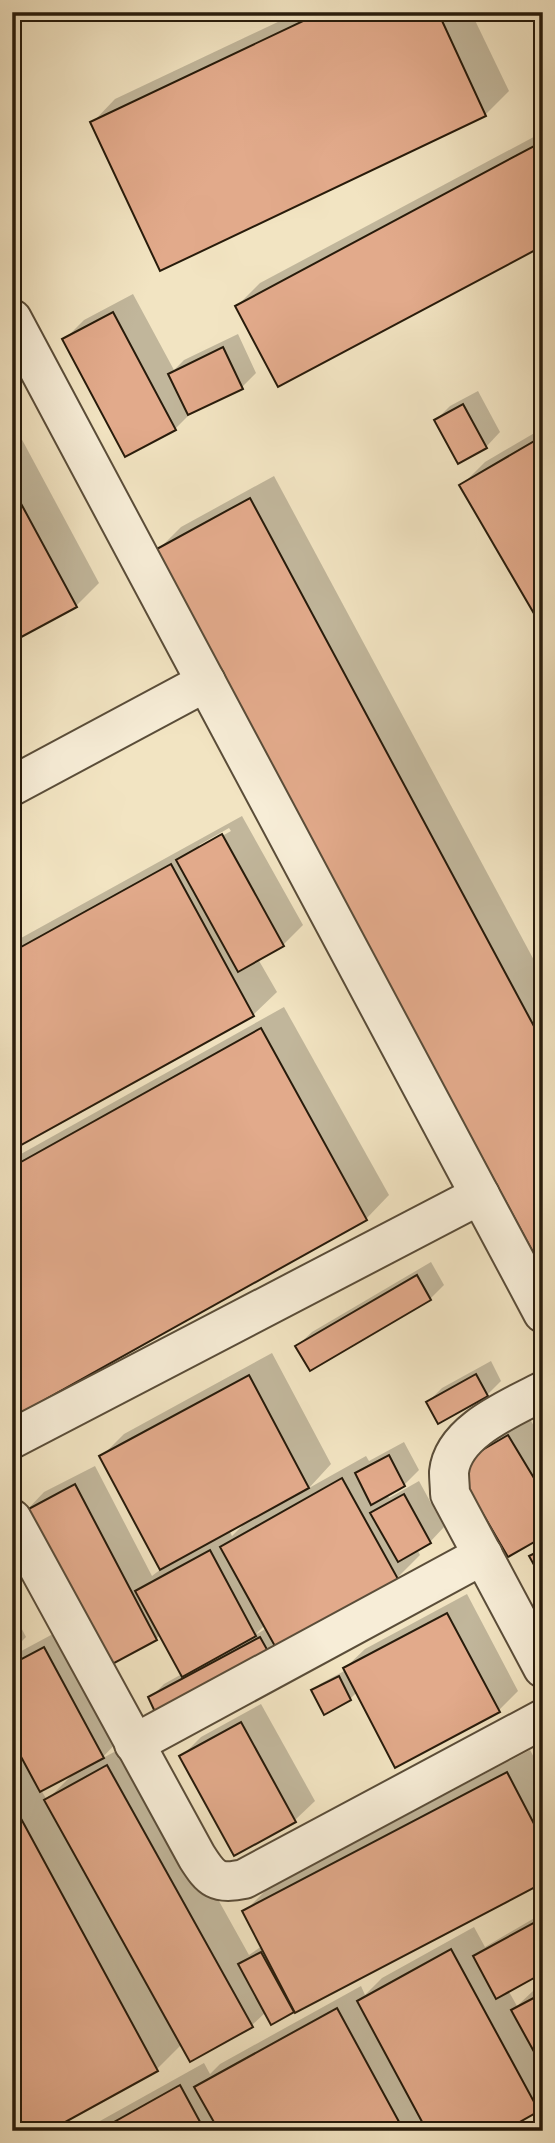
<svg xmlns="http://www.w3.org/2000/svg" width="555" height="2143" font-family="'IM FELL English',serif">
	<rect width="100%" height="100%" fill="#f2e4c2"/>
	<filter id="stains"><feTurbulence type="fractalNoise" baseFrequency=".00286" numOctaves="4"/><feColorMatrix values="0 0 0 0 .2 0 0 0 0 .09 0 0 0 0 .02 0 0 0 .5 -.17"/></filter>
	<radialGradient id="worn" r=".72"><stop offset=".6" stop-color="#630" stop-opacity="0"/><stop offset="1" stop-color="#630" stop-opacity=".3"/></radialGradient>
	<g fill="#0003" fill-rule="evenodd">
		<path d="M299 12H471L509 91 485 115 161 269 92 123 115 99Z"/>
		<path d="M543 132V244L237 306 260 283Z"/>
		<path d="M133 294 174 370 184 360 238 334 256 373 242 387 193 411 175 429 64 340 84 320Z"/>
		<path d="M543 340V363L535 348Z"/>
		<path d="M478 391 500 432 486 447 459 462 436 420 450 406Z"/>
		<path d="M12 421 99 583 76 606 12 640Z"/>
		<path d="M543 428V626L461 486 485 462Z"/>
		<path d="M274 476 543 977V1268L158 550 181 527Z"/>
		<path d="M242 816 303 925 283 945 258 959 277 992 253 1015 12 1148V943ZM229 828 231 831 199 849V845Z"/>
		<path d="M284 1007 389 1195 366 1219 12 1416V1159Z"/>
		<path d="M431 1262 444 1285 430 1299 297 1346 312 1332Z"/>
		<path d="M272 1353 331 1464 309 1488 366 1456 369 1461 404 1442 419 1470 404 1485 387 1494 389 1498 419 1481 444 1527 430 1542 417 1549 420 1555 397 1578 275 1644 267 1652 150 1698 164 1684 182 1674 161 1634 156 1639 25 1512 44 1492 95 1466 152 1576 161 1569 101 1457 124 1434ZM247 1521 232 1536 229 1530ZM265 1625 267 1628 257 1634V1633Z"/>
		<path d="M491 1361 501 1381 487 1395 428 1402 442 1388Z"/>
		<path d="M528 1416 543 1441V1535L477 1446Z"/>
		<path d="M467 1594 518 1691 498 1711 357 1692 350 1699 313 1691 320 1684 346 1670 345 1668 365 1649Z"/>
		<path d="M12 1610 26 1637 12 1651Z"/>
		<path d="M64 1628 122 1737 101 1759 131 1743 249 1955 262 1946 244 1912 267 1889 530 1750 543 1774V1881L293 2011 266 2012 252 2025 191 2060 182 2044 157 2069 12 2114V1656ZM74 1773 47 1800 41 1790Z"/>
		<path d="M261 1704 315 1801 295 1820 181 1757 201 1737Z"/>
		<path d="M543 1913V1971L508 1990 517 2006 533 1991 543 1985V2105L538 2110 500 2131H82L204 2063 210 2074 220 2064 361 1986 365 1995 382 1978 474 1927 485 1947Z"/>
	</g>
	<g fill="#e2aa8b" stroke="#271b0b" stroke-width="2">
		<path d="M322 12H438L486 116 160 271 90 122Z"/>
		<path d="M536 145 543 157V246L278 387 235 306Z"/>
		<path d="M113 312 176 430 125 457 62 339Z"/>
		<path d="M223 347 243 389 188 415 168 374Z"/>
		<path d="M463 404 487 448 458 464 434 420Z"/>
		<path d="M543 436V629L459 485Z"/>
		<path d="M12 487 77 607 12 642Z"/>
		<path d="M250 498 543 1043V1271L155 550Z"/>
		<path d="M222 834 284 946 238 972 176 860Z"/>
		<path d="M171 864 254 1016 12 1150V952Z"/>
		<path d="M261 1028 367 1220 12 1418V1167Z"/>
		<path d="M417 1275 431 1300 310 1371 295 1346Z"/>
		<path d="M476 1374 488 1396 438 1424 426 1402Z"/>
		<path d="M249 1375 309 1488 160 1570 99 1456Z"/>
		<path d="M508 1435 543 1493V1537L508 1557 455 1466Z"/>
		<path d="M389 1455 405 1486 371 1505 355 1473Z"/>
		<path d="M342 1478 398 1579 276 1648 220 1547Z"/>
		<path d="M75 1484 157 1640 105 1668 23 1512Z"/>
		<path d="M404 1494 431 1543 398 1562 370 1513Z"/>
		<path d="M543 1549V1581L529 1556Z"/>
		<path d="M210 1550 256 1636 182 1677 135 1591Z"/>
		<path d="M447 1613 500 1712 395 1768 343 1668Z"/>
		<path d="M260 1637 269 1653 156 1714 148 1697Z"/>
		<path d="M44 1647 104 1758 40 1792 12 1740V1664Z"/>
		<path d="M339 1676 351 1700 324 1715 311 1690Z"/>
		<path d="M241 1722 296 1822 234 1856 179 1756Z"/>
		<path d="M107 1765 253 2027 190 2062 44 1800Z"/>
		<path d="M507 1772 543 1841V1883L295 2013 242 1911Z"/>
		<path d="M12 1802 158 2071 49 2131H19L12 2118Z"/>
		<path d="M537 1921 543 1932V1973L496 1999 473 1956Z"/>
		<path d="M451 1949 539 2111 504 2131H427L357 2001Z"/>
		<path d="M261 1952 294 2012 271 2025 238 1964Z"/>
		<path d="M543 1993V2068L511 2010Z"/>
		<path d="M337 2008 404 2131H219L194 2087Z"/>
		<path d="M180 2085 205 2131H98Z"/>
	</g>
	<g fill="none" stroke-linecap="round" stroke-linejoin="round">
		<g stroke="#5a4d39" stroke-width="42">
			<g id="minor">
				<path d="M12 319 543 1313"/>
				<path d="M12 786 206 682"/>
				<path d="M543 1391C511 1408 453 1431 449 1472 449 1479 450 1487 450 1494L543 1668"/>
				<path d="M12 1439 480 1195"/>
				<path d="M12 1519 197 1857C211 1879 217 1885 244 1879L543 1719"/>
				<path d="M134 1744 483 1555"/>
			</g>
		</g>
		<use href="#minor" stroke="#f7edd7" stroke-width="38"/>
	</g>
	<rect width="555" height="2143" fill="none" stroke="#f2e4c2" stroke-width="42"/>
	<rect x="14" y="14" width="527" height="2115" fill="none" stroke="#271b0b" stroke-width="3.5"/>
	<rect x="21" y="21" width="513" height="2101" fill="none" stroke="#271b0b" stroke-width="2"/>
	<rect width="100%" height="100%" filter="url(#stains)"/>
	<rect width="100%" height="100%" fill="url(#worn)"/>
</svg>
